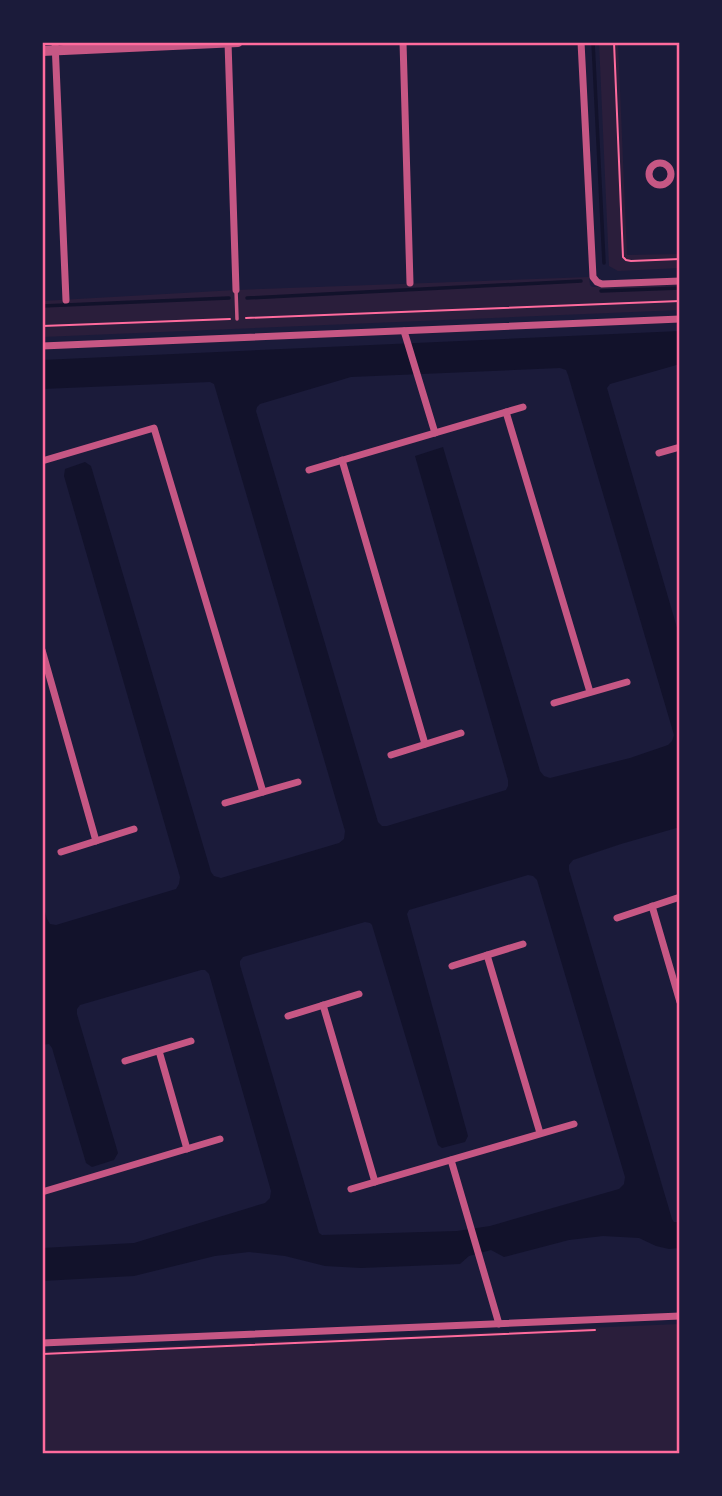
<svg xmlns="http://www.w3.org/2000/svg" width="722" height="1496" font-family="Inter,sans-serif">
	<rect width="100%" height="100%" fill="#1b1b3a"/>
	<g fill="#2a1e3b">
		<path d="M599 42H618L627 255 680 254V268L618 271 609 266Z"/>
		<path d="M589 277 590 285 592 287 680 285V310L42 337V301L236 290Z"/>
		<path d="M680 1324V1454H42V1351Z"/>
	</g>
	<path fill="#12122b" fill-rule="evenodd" d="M680 331V364L610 384 607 388 680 638V827L621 844 573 860 569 865V870L672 1219 674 1222H680V1248L669 1249 656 1246 639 1238 603 1236 569 1240 504 1257 491 1250 469 1256 460 1264 361 1268 325 1266 285 1256 249 1252 215 1256 134 1276 42 1281V1248L134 1243 265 1203 270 1198 271 1191 209 974 205 970H201L80 1005 77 1009V1014L118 1153 114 1160 92 1167 86 1163 52 1048 49 1044 42 1045V901L47 919 50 924 56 925 176 889 179 884 180 877 64 476 65 469 85 462 91 466 211 872 214 876 221 878 339 843 344 839 345 831 214 384 210 382 42 389V360ZM560 368 566 370 568 375 674 735 672 741 668 745 630 758 550 778 544 776 540 771 443 447 415 456 508 780V786L506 790 387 826H382L378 822 256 411 257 407 260 404 351 377ZM528 875 533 876 537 880 625 1177 624 1184 619 1189 490 1226 457 1231 322 1235 319 1233 240 965V961L243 957 365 922 370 923 372 925 438 1145 442 1148 465 1142 468 1136 407 914 409 910Z"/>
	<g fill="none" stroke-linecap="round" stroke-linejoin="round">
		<g stroke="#12122b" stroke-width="3.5">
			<path d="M593 42 604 263"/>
			<path d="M601 291 680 288"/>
			<path d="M247 298 581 281"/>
			<path d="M42 306 229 298"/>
		</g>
		<g stroke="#ff6b9d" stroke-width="2">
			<path d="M614 42 623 257 626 260 631 261 680 259"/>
			<path d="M246 318 680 301"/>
			<path d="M42 326 230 319"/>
			<path d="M42 1354 595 1330"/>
		</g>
		<path stroke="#c65784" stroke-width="3.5" d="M236 290 237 319"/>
		<g stroke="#c65784" stroke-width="7">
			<path d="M55 42 66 300"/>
			<path d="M228 42 236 290"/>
			<path d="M403 42 410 283"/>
			<path d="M581 42 593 277 597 282 602 284 680 281"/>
			<circle cx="660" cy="174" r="11"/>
			<path d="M404 331 435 433"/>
			<path d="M42 346 680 319"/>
			<path d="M506 412 590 692"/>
			<path d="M659 453 680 447"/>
			<path d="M342 460 425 744"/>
			<path d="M42 461 154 428 263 792"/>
			<path d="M309 470 523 407"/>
			<path d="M42 650 96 841"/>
			<path d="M554 703 627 682"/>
			<path d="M391 755 461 733"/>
			<path d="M225 803 298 782"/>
			<path d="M61 852 134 829"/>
			<path d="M652 906 680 1002"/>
			<path d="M617 918 680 897"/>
			<path d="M487 955 540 1133"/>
			<path d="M452 966 523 944"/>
			<path d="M323 1005 375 1182"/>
			<path d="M288 1016 359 994"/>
			<path d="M159 1051 187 1149"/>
			<path d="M125 1061 191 1041"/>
			<path d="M451 1160 499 1324"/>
			<path d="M351 1189 574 1124"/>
			<path d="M42 1192 220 1139"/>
			<path d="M42 1343 680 1316"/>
		</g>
		<path stroke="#c65784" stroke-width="10" d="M42 51 238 42"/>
	</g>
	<rect width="722" height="1496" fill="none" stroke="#1b1b3a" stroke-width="88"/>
	<rect x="44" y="44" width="634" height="1408" fill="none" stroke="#ff6b9d" stroke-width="2.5"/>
</svg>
